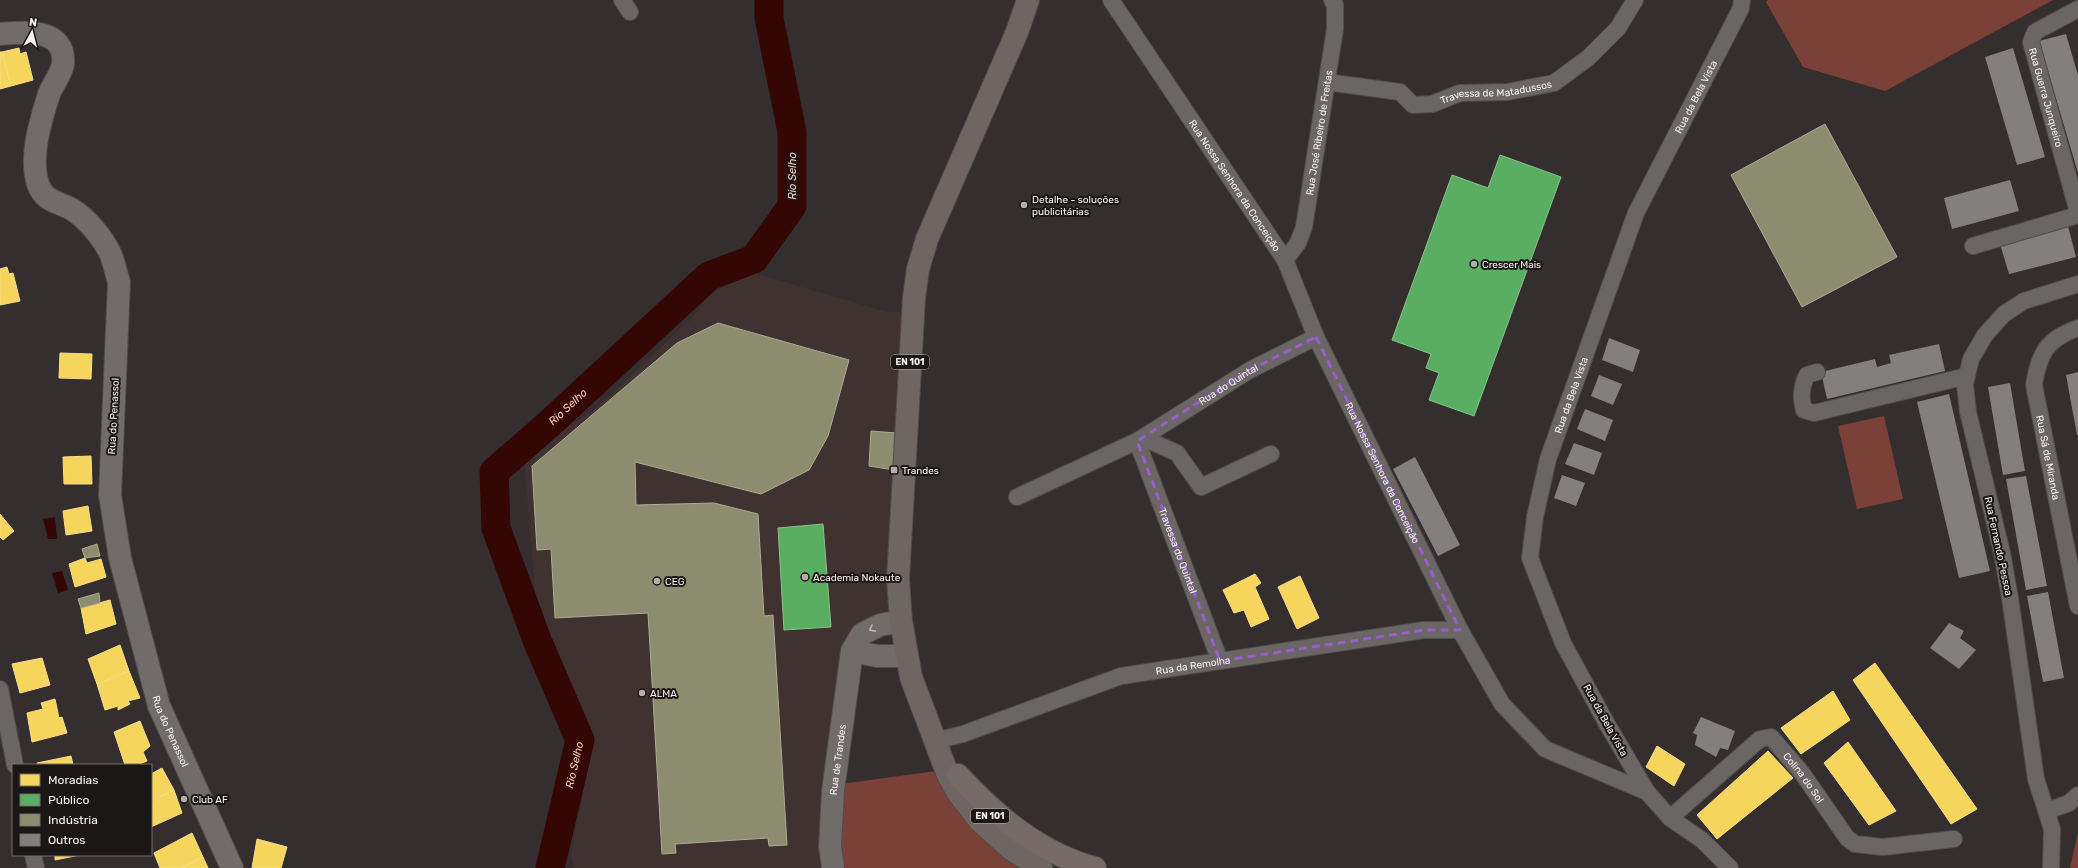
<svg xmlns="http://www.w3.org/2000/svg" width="2078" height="868" font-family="Rubik,sans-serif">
	<rect width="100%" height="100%" fill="#342f2e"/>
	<path fill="#403230" d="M753 273 887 312 912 313 897 611 862 634 834 785 819 840 820 868H574L571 854 593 739 544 626 535 590 524 459 544 440 593 411 690 320 711 293Z"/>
	<g fill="#7b4037">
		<path d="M1768 0H2053L1885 91 1803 67 1766 2Z"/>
		<path d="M1884 416 1903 499 1857 509 1838 426Z"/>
		<path d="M936 771 1023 868H839L841 784Z"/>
		<path d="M2078 832V868H2070Z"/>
	</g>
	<g fill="#340705">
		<path d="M55 517 57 539H48L43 519Z"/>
		<path d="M62 571 68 590 58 593 52 573Z"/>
	</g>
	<g fill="#f6d55c" stroke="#f7de89">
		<path d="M19 48 20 54 26 52 33 80 11 86 2 52Z"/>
		<path d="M0 52H2L11 86 0 89Z"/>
		<path d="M7 267 9 274 13 273 20 301 0 305V269Z"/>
		<path d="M60 353 92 354 91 379 59 378Z"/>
		<path d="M91 456 92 484H64L63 457Z"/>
		<path d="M88 506 92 531 66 535 63 511Z"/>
		<path d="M0 514 14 531 3 540 0 537Z"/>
		<path d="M85 558 87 563 101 559 106 577 75 587 69 564Z"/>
		<path d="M1255 574 1261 583 1255 587 1269 619 1251 627 1244 610 1234 613 1223 590Z"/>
		<path d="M1300 576 1319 618 1297 629 1278 587Z"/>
		<path d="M110 600 116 624 86 634 81 608Z"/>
		<path d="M120 645 129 671 97 684 88 659Z"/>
		<path d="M42 658 50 685 20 693 12 664Z"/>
		<path d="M1875 663 1977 809 1951 824 1853 680Z"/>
		<path d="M129 671 140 698 128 701 130 704 118 710V706L105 710 97 684Z"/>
		<path d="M1833 691 1850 720 1801 754 1781 728Z"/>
		<path d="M55 699 59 718 62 717 67 733 32 742 27 713 43 709 41 703Z"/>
		<path d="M140 721 150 746 143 752 147 761 137 765H125L114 732Z"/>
		<path d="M1848 742 1896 811 1869 825 1824 763Z"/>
		<path d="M1657 746 1685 764 1674 786 1646 767Z"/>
		<path d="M1768 751 1793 778 1717 839 1697 815Z"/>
		<path d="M71 756 73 765H38L37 763Z"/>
		<path d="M162 768 174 790 151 801V774Z"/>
		<path d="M174 790 182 813 151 827V802Z"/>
		<path d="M192 833 203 857 181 868H160L154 853Z"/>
		<path d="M257 839 287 847 281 868H252Z"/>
		<path d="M55 855H80L55 860Z"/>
		<path d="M203 857 208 868H181Z"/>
	</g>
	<g fill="#5aae61" stroke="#89c38c">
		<path d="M1500 155 1561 177 1474 416 1429 400 1439 373 1426 368 1431 354 1392 340 1452 175 1488 188Z"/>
		<path d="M823 524 831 627 784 630 778 528Z"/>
	</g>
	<g fill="#8c8c6e" stroke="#acab95">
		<path d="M1825 124 1897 257 1802 307 1731 175Z"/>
		<path d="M718 323 849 360 828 436 809 470 761 494 635 462 636 505 714 503 758 514 764 616 773 615 787 845 769 846 768 838 675 844 676 853 662 854 648 613 555 618 551 549 537 550 532 466 677 343Z"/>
		<path d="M871 431 896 433 894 470 869 466Z"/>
		<path d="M97 544 100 556 85 558 82 549Z"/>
		<path d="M99 593 100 603 81 608 78 599Z"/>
	</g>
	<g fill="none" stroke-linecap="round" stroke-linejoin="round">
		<path stroke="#340705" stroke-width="29" id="s1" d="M550 868 580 740 537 640 496 528 494 472 549 424 709 276 754 259 792 206V132L769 18V0"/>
	</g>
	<g fill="#837f7e">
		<path d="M2066 34 2078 75V173L2039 41Z"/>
		<path d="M2013 48 2045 157 2017 165 1985 57Z"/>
		<path d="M2010 180 2019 211 1952 229 1944 198Z"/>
		<path d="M2068 226 2076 257 2009 274 2000 244Z"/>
		<path d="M1609 338 1640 350 1633 372 1602 360Z"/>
		<path d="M1939 344 1945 371 1827 399 1821 372 1875 359 1877 367 1891 363 1889 355Z"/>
		<path d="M2078 372V435H2077L2066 375Z"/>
		<path d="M1599 375 1622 384 1613 405 1591 396Z"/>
		<path d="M2010 383 2025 471 2003 475 1988 387Z"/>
		<path d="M1949 394 1990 571 1959 578 1917 402Z"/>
		<path d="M1585 409 1613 420 1605 441 1577 429Z"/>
		<path d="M1574 443 1602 453 1594 475 1565 464Z"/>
		<path d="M1415 457 1460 545 1438 556 1393 469Z"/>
		<path d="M1562 475 1585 483 1576 506 1554 498Z"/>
		<path d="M2026 476 2047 586 2026 590 2006 479Z"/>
		<path d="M2048 592 2064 678 2043 682 2027 596Z"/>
		<path d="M1949 623 1964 631 1960 638 1976 650 1959 669 1930 648Z"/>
		<path d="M1701 717 1735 731 1728 750 1720 748 1716 757 1695 745 1697 735 1693 733Z"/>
	</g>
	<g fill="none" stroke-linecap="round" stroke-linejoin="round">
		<g stroke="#504c4b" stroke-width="18">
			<g id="street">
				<path d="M622 0 630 12"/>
				<path id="s2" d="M1111 0 1285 260 1316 337 1460 630 1502 704 1545 749 1647 792 1670 818 1702 840 1730 868"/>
				<path id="s3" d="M2078 9 2035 32 2031 42 2078 212"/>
				<path id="s4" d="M1327 82 1400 92 1413 105 1432 104 1460 93 1507 92 1554 83 1588 58 1618 28 1635 0"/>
				<path d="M1973 246 2078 215"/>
				<path id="s5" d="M1285 260 1298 243 1304 227 1335 29V5L1332 0"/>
				<path id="s6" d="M2078 328C2047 339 2039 353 2034 385L2078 606"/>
				<path d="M1817 372 1807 375C1801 387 1800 397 1804 410L1814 413 1967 376"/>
				<path d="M1143 438 1177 453 1201 487 1271 454"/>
				<path id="s7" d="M1137 441 1220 661"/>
				<path id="s8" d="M1017 497 1137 441 1250 370 1316 337"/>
				<path d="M0 689 15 765"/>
				<path id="s9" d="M935 741 963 734 1121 676 1424 630H1460"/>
				<path id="s10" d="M1647 792 1607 724 1563 643 1530 558 1535 517 1548 459 1636 213 1741 8 1742 0"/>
				<path d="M2047 811 2069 803 2078 795"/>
				<path id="s11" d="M1670 818 1760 739 1771 737 1802 773 1847 838 1855 844 1883 847 1954 839"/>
				<path d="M33 855 36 868"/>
				<path d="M2051 868 2052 829 2036 779 2010 598 2002 553 1968 412 1965 384 1971 359 1985 335 2004 314 2024 301 2078 284"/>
			</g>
		</g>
		<g stroke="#504c4b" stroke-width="24">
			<g id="secondary">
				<path id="s12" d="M0 34C23 32 66 27 63 64 61 75 53 84 49 94 41 120 29 156 38 184 45 203 58 201 73 210 87 219 103 238 110 253 114 262 116 273 119 282L110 495 120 558 159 706 232 868"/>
				<path d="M852 651 877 656H907"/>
				<path id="s13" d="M833 868 830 846 833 791 852 651 862 634 880 625 901 621"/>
			</g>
		</g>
		<g stroke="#504c4b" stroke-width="24">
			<path id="primary" d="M1028 0 1017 32 927 239 918 269 914 298 898 579 901 621 911 677 948 775 958 793 979 820 1011 849 1041 868"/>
		</g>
		<g stroke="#504c4b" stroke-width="24">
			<path id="highway" d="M958 775C996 816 1039 853 1095 868"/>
		</g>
		<use href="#street" stroke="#6a6665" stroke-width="16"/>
		<use href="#secondary" stroke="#716b6a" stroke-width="22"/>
		<use href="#primary" stroke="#6f6664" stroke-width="22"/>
		<use href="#highway" stroke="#766a69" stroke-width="22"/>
	</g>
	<defs><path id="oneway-chevron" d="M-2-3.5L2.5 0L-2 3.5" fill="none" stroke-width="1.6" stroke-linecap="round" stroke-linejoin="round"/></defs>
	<use stroke="#bbb6b4" href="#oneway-chevron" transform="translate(872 629) rotate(152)"/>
	<path fill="none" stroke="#9a5ecc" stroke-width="3" stroke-dasharray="8 5" stroke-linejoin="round" d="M1316 337 1460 630H1424L1220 661 1137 441 1250 370Z"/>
	<g fill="#b3aead" stroke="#1b1716" stroke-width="1.5">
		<circle cx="1024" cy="205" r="4"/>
		<circle cx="1474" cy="264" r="4"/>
		<rect x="890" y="466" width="8" height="8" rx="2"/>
		<circle cx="805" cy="577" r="4"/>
		<circle cx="657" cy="581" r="4"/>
		<circle cx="642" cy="693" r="4"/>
		<circle cx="184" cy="799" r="4"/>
	</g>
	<g text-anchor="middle" stroke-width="4" stroke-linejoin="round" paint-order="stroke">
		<g fill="#1b1716" stroke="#b6b1af" stroke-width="1">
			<rect x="891" y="355" width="38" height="14" rx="3"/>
			<rect x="971" y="809" width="38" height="14" rx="3"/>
		</g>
		<g font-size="9" font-weight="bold" fill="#f8f3f1">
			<text x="910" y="365">EN 101</text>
			<text x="990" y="819">EN 101</text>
		</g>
		<g font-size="10" fill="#f8f3f1" stroke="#1b1716">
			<text dy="4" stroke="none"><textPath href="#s4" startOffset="177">Travessa de Matadussos</textPath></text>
			<text dy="4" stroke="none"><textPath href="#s10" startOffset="755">Rua da Bela Vista</textPath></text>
			<text dy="4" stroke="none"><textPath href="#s3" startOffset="117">Rua Guerra Junqueiro</textPath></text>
			<text dy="4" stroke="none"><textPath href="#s5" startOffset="134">Rua José Ribeiro de Freitas</textPath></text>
			<text dy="4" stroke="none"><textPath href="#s2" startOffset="223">Rua Nossa Senhora da Conceição</textPath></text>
			<text dy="4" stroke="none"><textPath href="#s8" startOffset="240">Rua do Quintal</textPath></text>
			<text dy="4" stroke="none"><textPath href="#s10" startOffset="431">Rua da Bela Vista</textPath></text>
			<text transform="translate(113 416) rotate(-87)" y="4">Rua do Penassol</text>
			<text dy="4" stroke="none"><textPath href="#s6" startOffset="151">Rua Sá de Miranda</textPath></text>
			<text dy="4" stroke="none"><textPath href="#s2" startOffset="547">Rua Nossa Senhora da Conceição</textPath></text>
			<text transform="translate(1999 546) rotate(78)" y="4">Rua Fernando Pessoa</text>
			<text dy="4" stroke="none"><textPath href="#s7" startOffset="117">Travessa do Quintal</textPath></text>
			<text dy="4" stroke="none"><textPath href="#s9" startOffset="270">Rua da Remolha</textPath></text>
			<text transform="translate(1606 720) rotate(61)" y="4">Rua da Bela Vista</text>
			<text dy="4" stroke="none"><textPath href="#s12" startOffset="798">Rua do Penassol</textPath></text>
			<text dy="4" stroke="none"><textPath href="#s13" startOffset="109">Rua de Trandes</textPath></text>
			<text dy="4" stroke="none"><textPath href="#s11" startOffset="183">Colina do Sol</textPath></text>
		</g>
		<g font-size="10" fill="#f8f3f1" stroke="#1b1716" text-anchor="start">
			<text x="1032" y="203">Detalhe - soluções<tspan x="1032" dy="12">publicitárias</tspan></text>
			<text x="1482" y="268">Crescer Mais</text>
			<text x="902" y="474">Trandes</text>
			<text x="813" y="581">Academia Nokaute</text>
			<text x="665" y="585">CEG</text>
			<text x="650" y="697">ALMA</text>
			<text x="192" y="803">Club AF</text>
		</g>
		<g font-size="11" font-style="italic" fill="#f8ccc4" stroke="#1b1716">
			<text transform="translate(792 176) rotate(-90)" y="4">Rio Selho</text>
			<text dy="4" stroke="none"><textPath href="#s1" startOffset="514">Rio Selho</textPath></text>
			<text dy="4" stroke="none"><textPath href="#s1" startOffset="106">Rio Selho</textPath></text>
		</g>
	</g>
	<rect x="12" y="764" width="140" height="92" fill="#1b1716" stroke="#736f6e"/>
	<rect x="20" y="774" width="20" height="12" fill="#f6d55c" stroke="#736f6e"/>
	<text x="48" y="784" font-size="12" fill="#f8f3f1">Moradias</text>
	<rect x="20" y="794" width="20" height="12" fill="#5aae61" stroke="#736f6e"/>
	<text x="48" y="804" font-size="12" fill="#f8f3f1">Público</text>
	<rect x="20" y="814" width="20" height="12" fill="#8c8c6e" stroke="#736f6e"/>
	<text x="48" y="824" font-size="12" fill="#f8f3f1">Indústria</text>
	<rect x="20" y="834" width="20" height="12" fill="#837f7e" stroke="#736f6e"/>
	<text x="48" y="844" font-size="12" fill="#f8f3f1">Outros</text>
	<g transform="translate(32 32) rotate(7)" stroke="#1b1716" stroke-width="3" paint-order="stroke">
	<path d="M0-3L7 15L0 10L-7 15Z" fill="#f8f3f1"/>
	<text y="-6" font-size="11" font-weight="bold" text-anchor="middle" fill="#f8f3f1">N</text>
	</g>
</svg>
